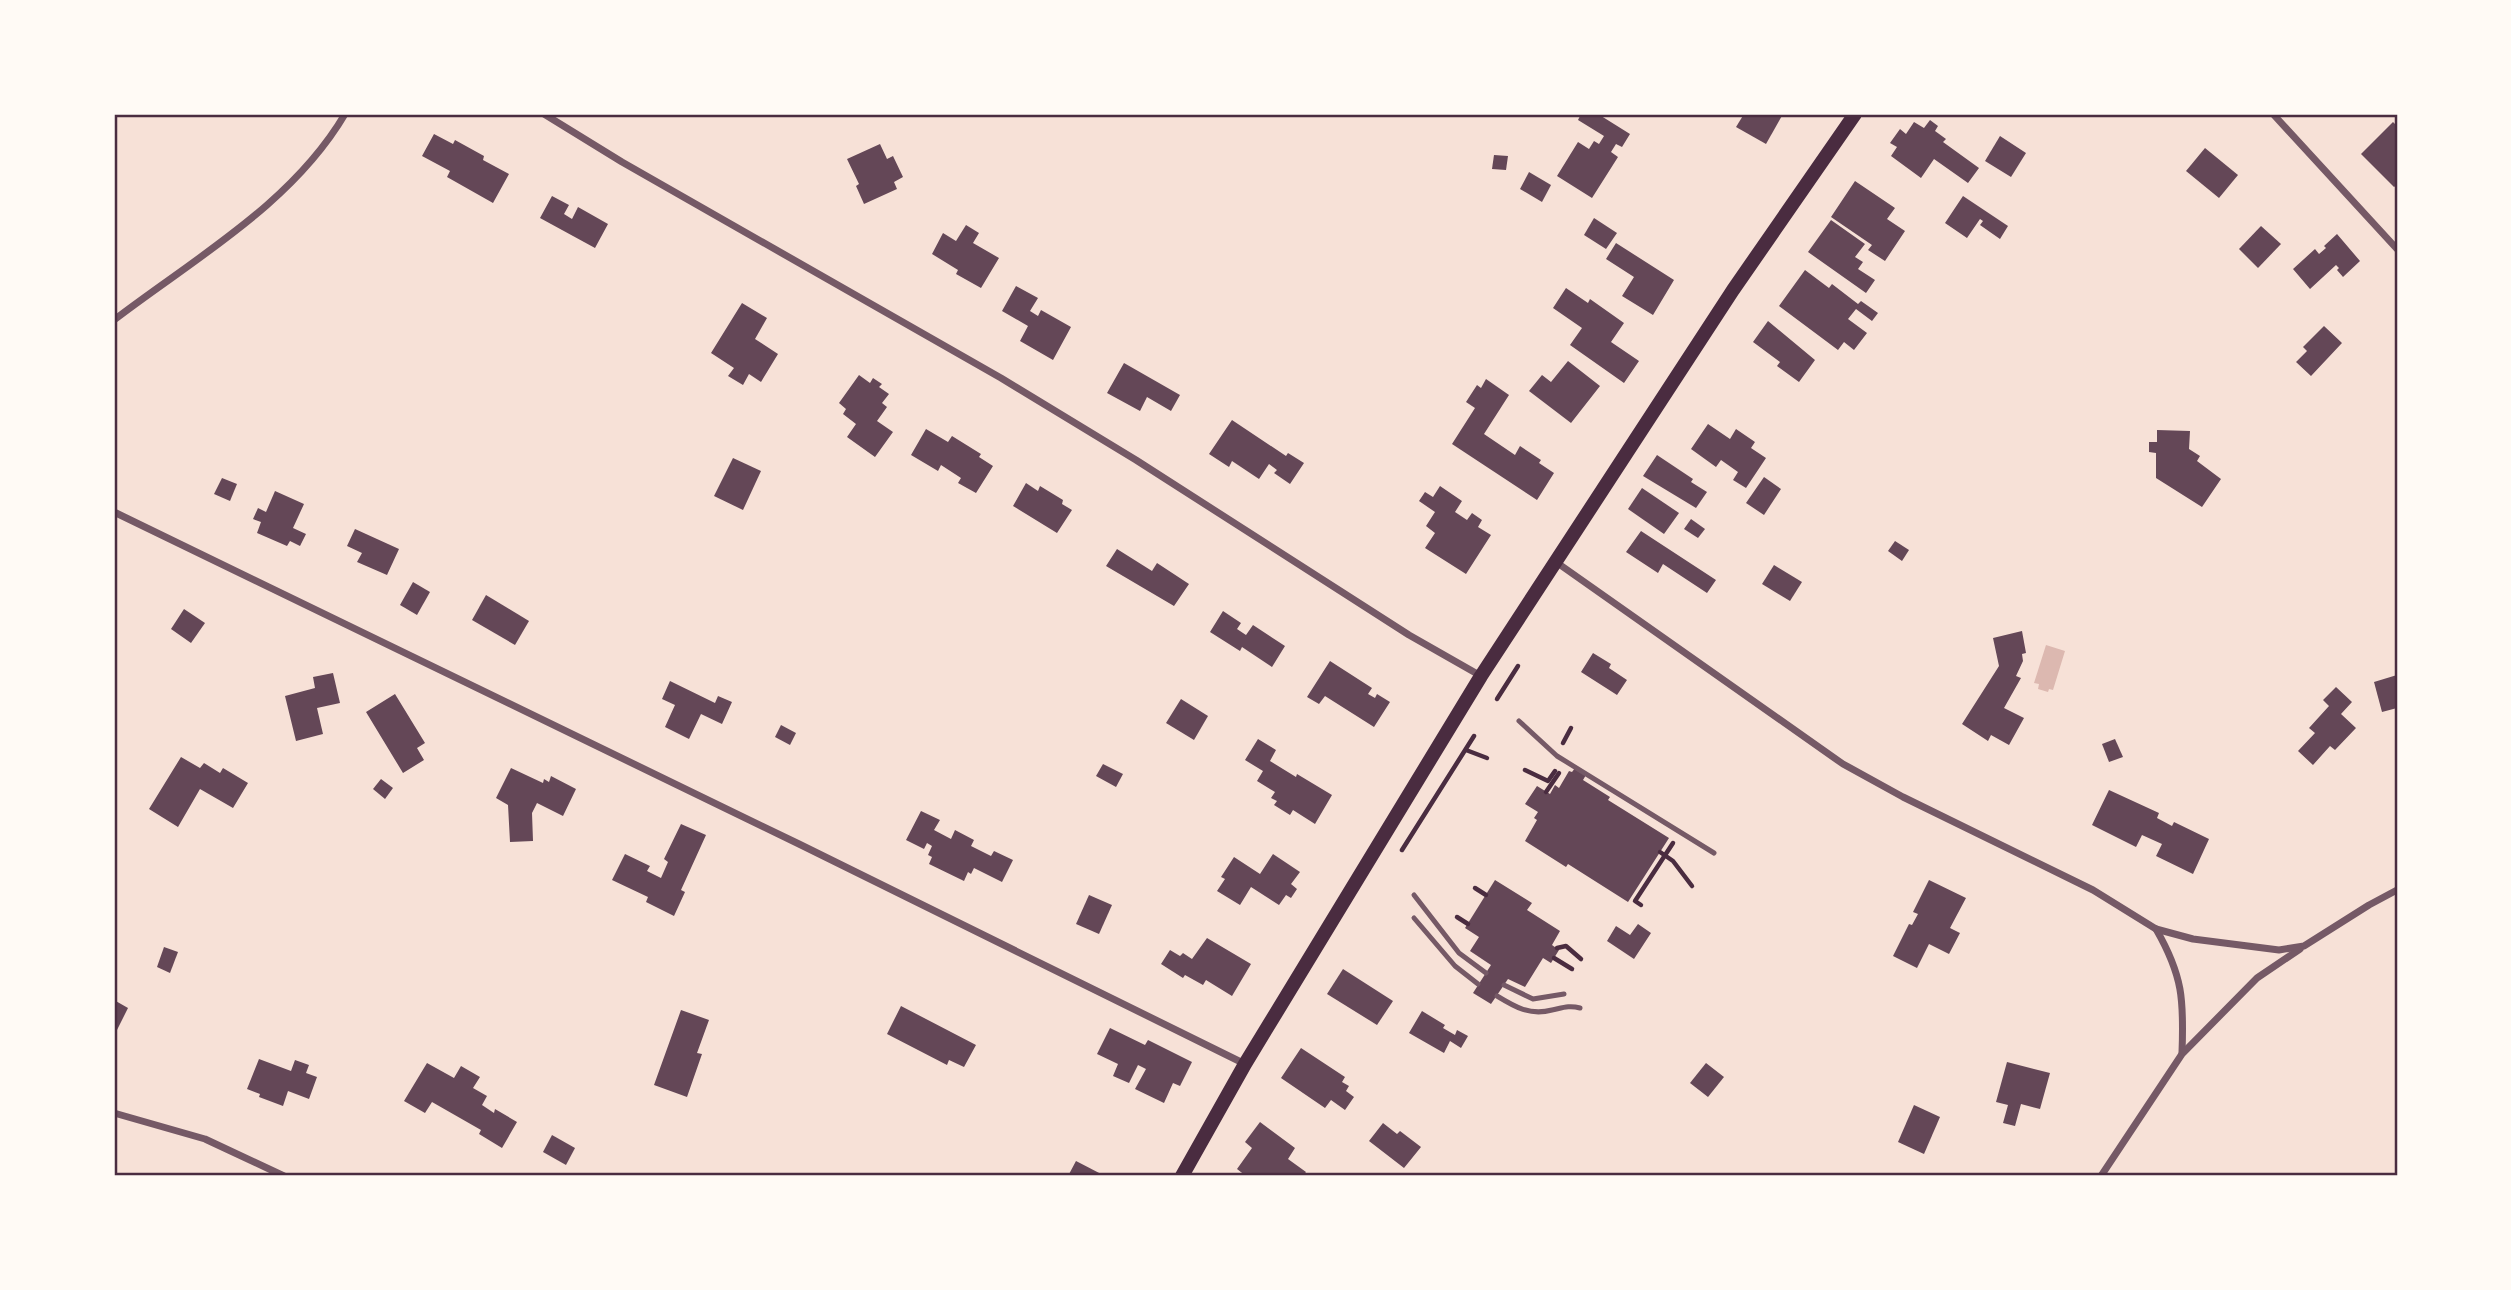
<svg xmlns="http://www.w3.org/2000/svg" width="2511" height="1290" font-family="Commissioner,sans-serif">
	<rect width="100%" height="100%" fill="#f7e1d7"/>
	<path fill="#dcb8b0" d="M2046 645 2065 651 2053 690 2049 689 2048 692 2038 689 2039 684 2034 683Z"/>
	<g fill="#644757">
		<path d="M1576 114H1598L1630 134 1622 147 1616 144 1611 152 1618 157 1592 198 1557 176 1578 142 1589 149 1594 141 1599 144 1604 136 1578 120 1580 116Z"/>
		<path d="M1744 114H1783L1766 144 1736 127Z"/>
		<path d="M1930 120 1938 126 1935 131 1946 139 1943 142 1979 168 1968 183 1934 159 1921 178 1891 156 1897 147 1890 143 1900 129 1906 134 1914 122 1924 128Z"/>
		<path d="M2393 122 2395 124 2397 122V185L2394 187 2361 154Z"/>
		<path d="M434 134 453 144 455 140 484 156 483 160 509 174 493 203 447 177 450 171 422 156Z"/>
		<path d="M2000 136 2026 153 2011 177 1985 161Z"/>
		<path d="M880 144 887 159 893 156 903 177 894 182 897 189 864 204 856 186 859 184 847 159Z"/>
		<path d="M2205 148 2238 175 2219 198 2186 171Z"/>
		<path d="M1494 155 1508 156 1506 170 1492 169Z"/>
		<path d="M1529 172 1551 185 1542 202 1520 189Z"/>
		<path d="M1855 181 1895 208 1887 219 1905 231 1885 261 1868 250 1872 245 1831 217Z"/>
		<path d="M552 196 569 205 564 214 572 219 578 207 608 224 595 248 540 218Z"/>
		<path d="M1963 196 2008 226 2000 239 1980 225 1983 221 1980 219 1967 238 1945 223Z"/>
		<path d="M1594 218 1617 233 1606 249 1584 235Z"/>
		<path d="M1831 220 1865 244 1855 257 1863 262 1858 269 1875 280 1866 293 1808 252Z"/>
		<path d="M966 225 979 233 973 243 999 258 981 288 956 274 958 270 932 254 943 233 956 241Z"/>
		<path d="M2261 226 2281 244 2258 268 2239 249Z"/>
		<path d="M2337 234 2360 261 2343 277 2337 270 2339 268 2336 265 2310 289 2293 269 2315 249 2319 254 2326 248 2324 246Z"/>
		<path d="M1616 243 1674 280 1653 315 1622 296 1634 277 1606 259Z"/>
		<path d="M1805 270 1829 288 1832 284 1858 304 1861 301 1878 313 1872 321 1856 309 1848 319 1867 333 1854 350 1844 342 1838 350 1779 306Z"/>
		<path d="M1016 286 1038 298 1030 311 1038 316 1041 310 1071 327 1053 360 1020 341 1028 326 1002 311Z"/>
		<path d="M1566 288 1588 303 1590 299 1624 323 1611 342 1639 361 1624 383 1570 345 1582 328 1553 308Z"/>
		<path d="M742 303 767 318 755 339 778 354 761 382 749 374 743 385 728 376 734 368 711 353Z"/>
		<path d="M1768 321 1815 360 1799 382 1777 366 1780 362 1753 342Z"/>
		<path d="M2324 326 2342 343 2311 376 2296 362 2307 351 2303 347Z"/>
		<path d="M1568 361 1600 386 1571 423 1529 391 1542 375 1551 382Z"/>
		<path d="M1124 363 1180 395 1171 411 1147 397 1140 411 1107 393Z"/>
		<path d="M859 375 870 383 873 378 882 384 879 387 889 394 882 403 887 407 877 421 893 432 875 457 847 437 856 424 843 414 846 409 839 403Z"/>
		<path d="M1486 379 1509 395 1484 434 1515 455 1520 446 1541 460 1539 463 1554 473 1537 500 1452 444 1475 408 1466 402 1477 385 1481 388Z"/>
		<path d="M1232 420 1286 456 1288 453 1304 463 1290 484 1274 473 1277 470 1269 464 1259 479 1232 461 1229 467 1209 454Z"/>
		<path d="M1708 424 1730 439 1736 429 1755 442 1751 448 1766 458 1746 488 1733 480 1738 472 1721 460 1716 467 1691 449Z"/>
		<path d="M926 429 948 442 952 436 981 454 979 457 993 466 976 493 958 483 961 478 941 465 938 471 911 455Z"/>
		<path d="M2157 430 2190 431 2189 449 2200 456 2197 461 2221 479 2202 507 2156 478V453L2149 452V442H2157Z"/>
		<path d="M1657 455 1693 479 1691 482 1707 492 1696 508 1643 476Z"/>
		<path d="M733 458 761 471 743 510 714 496Z"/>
		<path d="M1764 477 1781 489 1764 515 1746 503Z"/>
		<path d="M222 478 237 484 230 501 214 494Z"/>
		<path d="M1026 483 1038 491 1040 486 1063 500 1062 504 1072 510 1057 533 1013 506Z"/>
		<path d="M1440 486 1462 501 1455 512 1467 520 1472 513 1482 520 1478 527 1491 535 1466 574 1425 548 1435 533 1426 526 1435 512 1419 501 1425 492 1433 497Z"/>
		<path d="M1642 488 1679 513 1664 534 1628 509Z"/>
		<path d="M275 491 304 504 293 528 306 534 300 546 290 541 287 546 257 533 261 522 253 519 258 508 266 512Z"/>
		<path d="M1691 519 1705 529 1698 538 1684 529Z"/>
		<path d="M355 529 399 549 387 575 357 562 362 553 347 546Z"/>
		<path d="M1641 531 1716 580 1707 593 1663 564 1658 573 1626 552Z"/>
		<path d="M1895 541 1909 550 1902 561 1888 551Z"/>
		<path d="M1117 549 1152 571 1157 563 1189 584 1174 606 1106 566Z"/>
		<path d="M1774 565 1802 582 1790 601 1762 584Z"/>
		<path d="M413 582 430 592 417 615 400 605Z"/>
		<path d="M486 595 529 621 515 645 472 620Z"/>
		<path d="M184 609 205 623 191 643 171 629Z"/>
		<path d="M1223 611 1241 623 1237 629 1246 635 1253 625 1285 646 1272 667 1242 647 1240 651 1210 632Z"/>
		<path d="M2022 631 2026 653 2022 654 2023 661 2016 676 2021 678 2004 708 2024 718 2009 745 1991 735 1988 741 1962 724 1999 666 1993 638Z"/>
		<path d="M1593 653 1611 664 1609 668 1627 680 1617 695 1581 672Z"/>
		<path d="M1330 661 1372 688 1368 694 1375 698 1377 694 1390 702 1374 727 1325 696 1319 704 1307 697Z"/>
		<path d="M333 673 340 703 317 708 323 734 296 741 285 696 315 688 313 677Z"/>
		<path d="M2397 675V708L2382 712 2374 682Z"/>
		<path d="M670 681 715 703 718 696 732 702 722 724 701 714 689 739 665 727 675 705 662 699Z"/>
		<path d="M2336 687 2352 702 2341 714 2356 728 2335 750 2330 746 2313 765 2298 751 2315 733 2309 728 2329 706 2323 700Z"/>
		<path d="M395 694 425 743 417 748 424 760 403 773 366 712Z"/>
		<path d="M1181 699 1208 716 1194 740 1166 723Z"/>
		<path d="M781 725 796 733 790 745 775 737Z"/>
		<path d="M1258 739 1276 750 1270 761 1296 777 1297 774 1332 795 1315 824 1293 810 1290 815 1274 805 1277 801 1271 798 1275 792 1257 781 1263 771 1245 760Z"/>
		<path d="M2115 739 2123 757 2109 762 2102 744Z"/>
		<path d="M181 757 200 768 204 763 220 773 223 768 248 783 233 808 200 789 178 827 149 809Z"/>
		<path d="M1103 764 1123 774 1116 787 1096 776Z"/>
		<path d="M511 768 543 783 544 779 549 782 551 776 576 789 563 816 537 803 532 813 533 841 510 842 508 805 496 798Z"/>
		<path d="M1575 768 1586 775 1583 780 1610 797 1608 800 1669 838 1628 902 1568 864 1566 867 1525 841 1537 820 1534 818 1538 812 1525 804 1537 786 1550 794 1555 785 1559 788 1569 771 1572 772Z"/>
		<path d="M381 779 393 788 385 799 373 789Z"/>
		<path d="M2109 790 2159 813 2157 818 2172 826 2174 822 2209 839 2193 874 2156 856 2162 844 2142 835 2136 847 2092 825Z"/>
		<path d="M921 811 940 820 934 830 951 839 955 830 974 840 971 846 991 856 994 851 1013 860 1002 882 974 868 971 874 968 872 964 881 929 864 932 857 928 855 932 846 927 843 924 849 906 840Z"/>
		<path d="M681 824 706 835 681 890 685 892 674 916 646 902 648 897 612 880 625 854 650 866 647 871 661 878 668 862 664 859Z"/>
		<path d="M1273 854 1300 872 1291 884 1297 889 1291 898 1286 895 1279 905 1251 887 1240 905 1217 891 1225 879 1221 877 1234 857 1260 874Z"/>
		<path d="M1495 880 1532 903 1527 910 1560 931 1552 945 1559 950 1551 963 1543 958 1525 987 1508 979 1491 1004 1473 993 1491 965 1470 951 1479 937 1465 928Z"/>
		<path d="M1929 880 1966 898 1950 928 1960 933 1949 954 1929 944 1917 968 1893 956 1909 924 1912 925 1918 914 1913 912Z"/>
		<path d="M1089 895 1112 905 1099 934 1076 924Z"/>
		<path d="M1638 924 1651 933 1634 959 1607 941 1616 926 1630 935Z"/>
		<path d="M1207 938 1251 964 1232 996 1206 980 1203 985 1185 975 1183 978 1161 964 1170 950 1180 956 1183 953 1192 959Z"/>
		<path d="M164 947 178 952 170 973 157 967Z"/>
		<path d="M1343 969 1393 1001 1377 1025 1327 994Z"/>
		<path d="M114 1000 128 1008 116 1032 114 1031Z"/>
		<path d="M901 1006 976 1045 964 1067 949 1060 947 1065 887 1034Z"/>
		<path d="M681 1010 709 1020 697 1053 702 1054 687 1097 654 1085Z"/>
		<path d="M1422 1011 1445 1025 1443 1028 1455 1035 1457 1030 1468 1036 1461 1048 1450 1041 1444 1053 1409 1033Z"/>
		<path d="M1110 1028 1145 1045 1148 1040 1192 1062 1180 1086 1173 1083 1164 1103 1135 1089 1146 1069 1138 1065 1129 1083 1113 1076 1118 1064 1097 1054Z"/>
		<path d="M1301 1048 1345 1077 1342 1082 1349 1086 1346 1091 1354 1097 1345 1110 1331 1100 1325 1108 1281 1078Z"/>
		<path d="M259 1059 291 1071 295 1060 309 1065 306 1073 317 1077 309 1099 288 1091 283 1106 259 1097 260 1094 247 1089Z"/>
		<path d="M2007 1062 2050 1073 2040 1109 2021 1104 2015 1126 2003 1123 2008 1105 1996 1102Z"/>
		<path d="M427 1063 454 1078 461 1066 480 1077 473 1088 487 1096 482 1105 494 1113 495 1109 517 1122 502 1148 479 1134 481 1130 432 1102 425 1113 404 1101Z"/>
		<path d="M1706 1063 1724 1077 1708 1097 1690 1083Z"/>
		<path d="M1914 1105 1940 1117 1924 1154 1898 1142Z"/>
		<path d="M1260 1122 1295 1148 1288 1159 1306 1172 1303 1176H1280L1277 1174 1275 1176H1246L1237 1169 1252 1148 1245 1142Z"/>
		<path d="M1383 1123 1397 1134 1400 1131 1421 1147 1404 1168 1369 1141Z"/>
		<path d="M552 1135 575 1148 566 1165 543 1152Z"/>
		<path d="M1076 1161 1105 1176H1068Z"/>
	</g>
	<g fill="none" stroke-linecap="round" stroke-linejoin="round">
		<g stroke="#4a2c40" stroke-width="4.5">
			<path d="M1497 699 1518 666"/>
			<path d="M1563 743 1571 728"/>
			<path d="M1466 750 1487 758"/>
			<path d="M1525 770 1548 781 1555 771"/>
			<path d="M1546 792 1559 773"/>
			<path d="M1402 850 1474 736"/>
			<path d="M1660 852 1673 861 1692 886"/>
			<path d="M1475 888 1486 895"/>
			<path d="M1641 905 1635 901 1673 843"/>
			<path d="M1457 917 1468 924"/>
			<path d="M1557 948 1566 946 1581 959"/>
			<path d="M1554 958 1572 969"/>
		</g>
		<g stroke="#755966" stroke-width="5">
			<path d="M1519 721 1557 756 1714 853"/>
			<path d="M1414 895 1459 953 1486 973"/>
			<path d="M1414 918 1455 966 1478 984"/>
			<path d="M1504 985 1533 999 1564 994"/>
			<path d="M1497 996C1515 1007 1530 1016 1552 1010 1562 1008 1569 1005 1580 1008"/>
		</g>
		<g stroke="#755966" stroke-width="7">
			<path d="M544 114 622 162 1001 378 1136 460 1409 635 1481 676"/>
			<path d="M2273 114 2397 249"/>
			<path d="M114 320C195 258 292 204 345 114"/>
			<path d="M114 512 799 844 1245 1064"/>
			<path d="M1556 562 1843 764 1903 797 2093 890 2156 929 2193 939 2279 950 2304 946 2369 905 2397 890"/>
			<path d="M2156 929C2183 976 2184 1000 2182 1053"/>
			<path d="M114 1113 205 1139 284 1176"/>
			<path d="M2101 1176 2182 1054 2257 978 2300 949"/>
		</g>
		<path stroke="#4a2c40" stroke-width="14" d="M1182 1176 1245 1064 1481 676 1733 290 1855 114"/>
	</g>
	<rect width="2511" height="1290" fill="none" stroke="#fffaf5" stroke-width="231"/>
	<rect x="116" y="116" width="2280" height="1058" fill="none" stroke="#4a2c40" stroke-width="2.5"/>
</svg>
